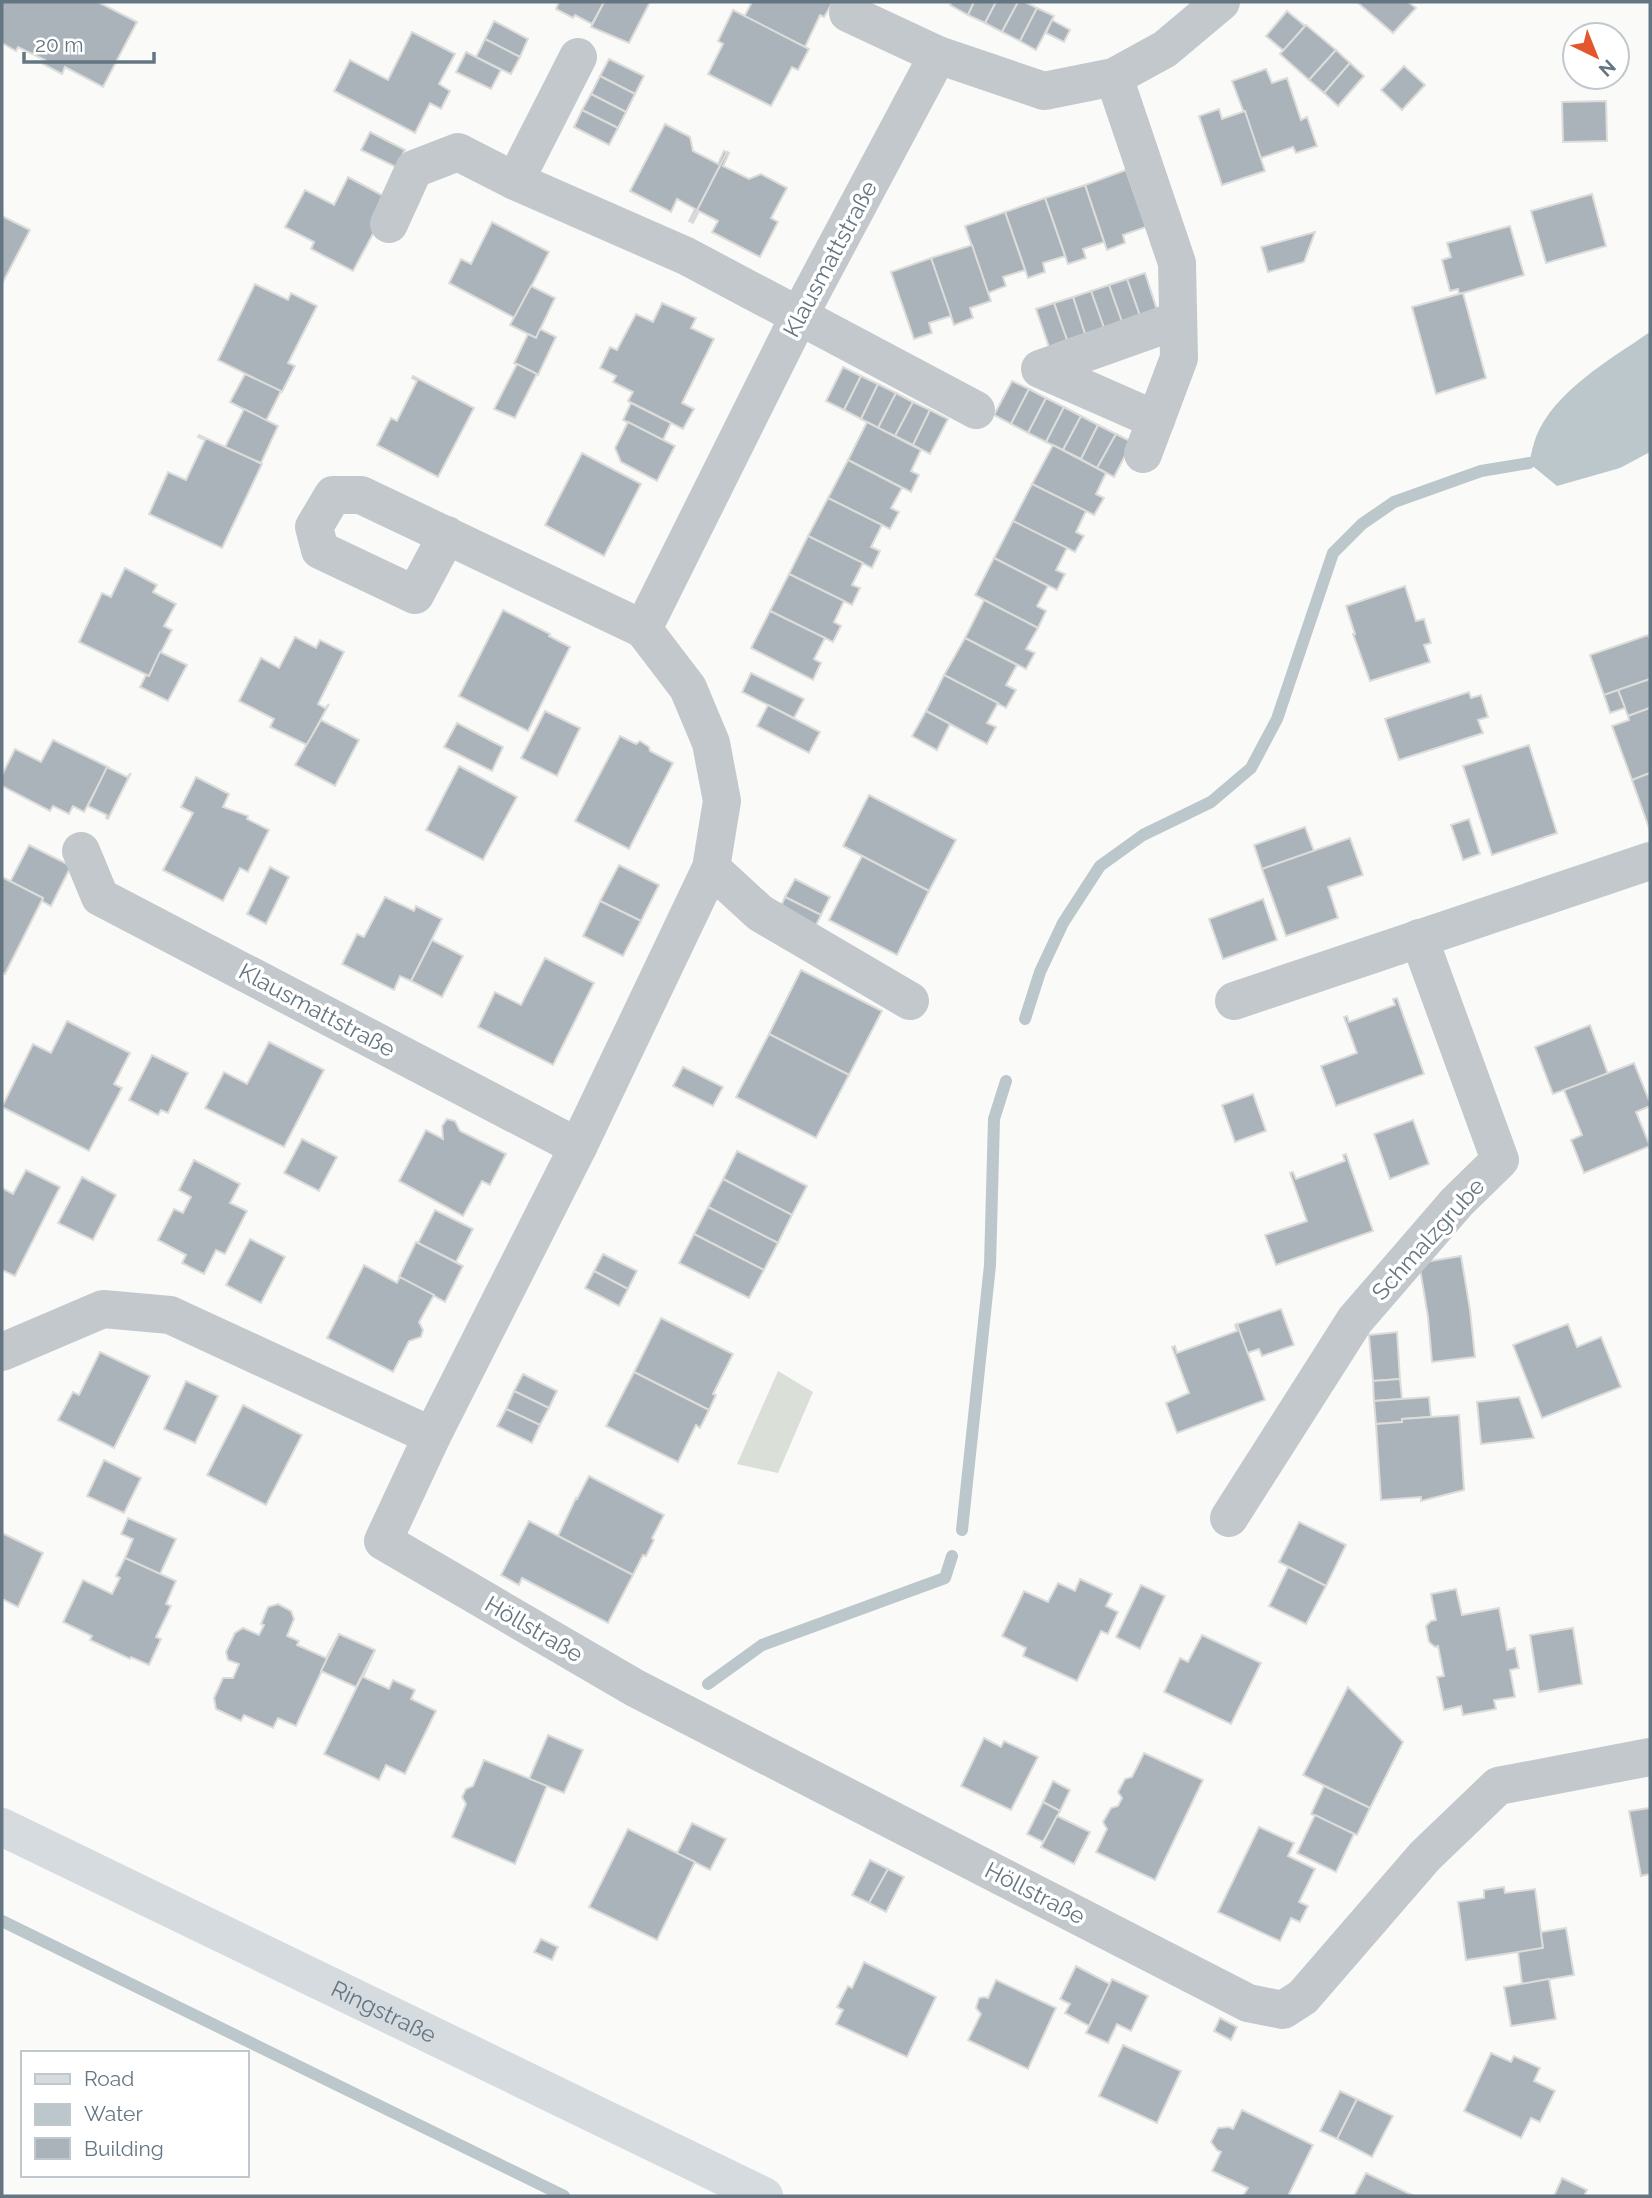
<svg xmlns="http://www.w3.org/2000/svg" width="1652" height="2198" font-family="Raleway,sans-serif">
	<rect width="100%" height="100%" fill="#fafaf8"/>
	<path fill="#dadfd7" d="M778 1371 813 1392 778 1473 737 1464Z"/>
	<path fill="#bbc7cb" d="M1650 332V452L1620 468 1557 486 1529 463C1531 455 1533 445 1536 437 1554 391 1611 359 1650 332Z"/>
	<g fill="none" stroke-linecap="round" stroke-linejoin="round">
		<g stroke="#bbc7cb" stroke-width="12">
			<path d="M1025 1019 1040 972 1063 923 1100 866 1143 835 1211 802 1251 768 1277 719 1333 553 1362 524 1394 502 1481 471 1529 463"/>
			<path d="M962 1530 990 1265 994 1119 1006 1081"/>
			<path d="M708 1684 762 1645 945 1578 952 1556"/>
			<path d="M2 1921 564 2196"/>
		</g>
	</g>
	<g fill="#aab3b9" stroke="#dcdcda" stroke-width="2">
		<path d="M2 2H98L137 22 103 87 65 67 62 74 43 64 45 60 18 47 16 51 2 43Z"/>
		<path d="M559 2H604L592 24 575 15 573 18 556 9Z"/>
		<path d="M604 2H650L629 43 591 27Z"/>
		<path d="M752 2H833L824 17 820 15 805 47 744 17Z"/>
		<path d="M952 2H974L968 15 950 5Z"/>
		<path d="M974 2H996L985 23 968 15Z"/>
		<path d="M996 2H1018L1002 32 985 23Z"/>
		<path d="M1018 2H1025L1037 8 1020 41 1002 32Z"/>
		<path d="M1357 2H1408L1416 8 1393 33Z"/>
		<path d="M1037 8 1054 16 1036 50 1020 41Z"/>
		<path d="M733 10 809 49 798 70 792 67 771 106 708 74 723 44 718 41Z"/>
		<path d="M1287 11 1305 26 1284 51 1266 36Z"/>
		<path d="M1052 20 1070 30 1064 42 1046 33Z"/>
		<path d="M494 21 528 39 520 57 485 39Z"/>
		<path d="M1306 25 1336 50 1309 80 1280 54Z"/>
		<path d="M412 32 455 54 439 84 450 91 441 109 430 103 415 133 334 91 350 60 388 80Z"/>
		<path d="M485 39 520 57 511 74 476 57Z"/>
		<path d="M1336 50 1350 63 1324 93 1309 80Z"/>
		<path d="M466 52 501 70 491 89 456 72Z"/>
		<path d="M609 59 644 76 635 94 600 76Z"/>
		<path d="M1350 63 1364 76 1338 106 1324 93Z"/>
		<path d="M1404 66 1425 85 1402 110 1381 90Z"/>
		<path d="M1266 69 1272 83 1287 78 1301 120 1307 117 1317 146 1296 153 1293 147 1261 158 1232 81Z"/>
		<path d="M600 76 635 94 626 112 591 94Z"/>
		<path d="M591 94 626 112 618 128 582 110Z"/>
		<path d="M1606 101 1607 141 1563 142 1562 102Z"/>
		<path d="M1219 109 1222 119 1245 111 1265 171 1222 185 1199 116Z"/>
		<path d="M582 110 618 128 609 145 574 127Z"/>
		<path d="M665 124 690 137 693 151 718 164 724 151 727 152 691 222 689 221 695 209 677 199 671 212 630 191Z"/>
		<path d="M370 132 405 150 396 167 361 150Z"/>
		<path d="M727 152 729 153 723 166 749 179 761 174 787 188 771 218 778 222 760 257 712 232 718 221 699 211 693 223 691 222Z"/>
		<path d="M1126 170 1146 227 1123 235 1125 243 1107 250 1085 185Z"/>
		<path d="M348 177 391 200 353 271 311 249 314 242 285 227 305 190 334 205Z"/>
		<path d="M1085 185 1104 242 1083 249 1086 258 1068 264 1045 198Z"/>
		<path d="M1592 194 1606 246 1546 263 1531 211Z"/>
		<path d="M1045 198 1065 256 1043 263 1045 272 1028 278 1005 212Z"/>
		<path d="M1005 212 1025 270 1003 277 1006 286 988 293 965 226Z"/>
		<path d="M2 216 30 230 2 284Z"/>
		<path d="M492 222 549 252 515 318 449 283 461 259 471 264Z"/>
		<path d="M1510 226 1524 275 1463 293 1459 294 1458 289 1450 291 1442 260 1451 257 1447 243Z"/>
		<path d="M1315 232 1304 262 1268 272 1261 247Z"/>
		<path d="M972 245 991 301 970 308 973 318 954 325 931 258Z"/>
		<path d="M931 258 951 316 929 323 932 333 914 339 891 272Z"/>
		<path d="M1145 273 1157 310 1140 316 1127 279Z"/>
		<path d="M1127 279 1140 316 1122 322 1109 285Z"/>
		<path d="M255 284 288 300 291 293 317 306 288 363 295 366 282 392 218 360Z"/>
		<path d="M1109 285 1122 322 1104 328 1091 291Z"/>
		<path d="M531 286 555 298 536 338 510 325Z"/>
		<path d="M1091 291 1104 328 1085 334 1073 297Z"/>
		<path d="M1463 293 1486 378 1436 394 1412 307Z"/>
		<path d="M1073 297 1085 334 1067 340 1054 303Z"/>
		<path d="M662 303 696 318 691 328 714 339 682 403 694 409 683 429 628 401 633 392 613 382 616 376 600 368 610 347 617 350 636 314 653 322Z"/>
		<path d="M1054 303 1067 340 1049 347 1036 309Z"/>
		<path d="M540 329 556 337 538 375 514 363 528 334 536 338Z"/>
		<path d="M517 364 537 374 515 418 494 409Z"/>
		<path d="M843 367 861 376 844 410 826 401Z"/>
		<path d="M245 374 281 391 266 421 230 402Z"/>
		<path d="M413 376 474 408 438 477 377 445 391 418 397 421 417 381 412 378Z"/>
		<path d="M861 376 878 384 861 419 844 410Z"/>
		<path d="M1012 381 1029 389 1011 424 994 415Z"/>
		<path d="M878 384 896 393 878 428 861 419Z"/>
		<path d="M1029 389 1046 398 1028 433 1011 424Z"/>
		<path d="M896 393 913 402 895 436 878 428Z"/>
		<path d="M1046 398 1064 407 1046 442 1028 433Z"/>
		<path d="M913 402 930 410 913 445 895 436Z"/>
		<path d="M631 403 671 423 663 440 623 420Z"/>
		<path d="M1064 407 1081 416 1063 450 1046 442Z"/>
		<path d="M244 409 278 426 261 463 225 447Z"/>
		<path d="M930 410 948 419 930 454 913 445Z"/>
		<path d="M1081 416 1098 425 1081 459 1063 450Z"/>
		<path d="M628 422 675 446 657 481 621 462 615 448Z"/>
		<path d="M867 422 921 450 911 471 919 475 911 492 848 460Z"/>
		<path d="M1098 425 1116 434 1097 468 1081 459Z"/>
		<path d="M1116 434 1132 442 1114 477 1097 468Z"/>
		<path d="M199 435 262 464 222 548 149 514 168 472 186 480 205 440 198 437Z"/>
		<path d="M1053 445 1106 473 1096 494 1104 498 1094 515 1032 484Z"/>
		<path d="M582 453 641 484 604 556 545 525Z"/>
		<path d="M848 460 902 488 891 508 899 512 890 529 828 498Z"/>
		<path d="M1032 484 1086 511 1076 532 1084 536 1075 552 1013 521Z"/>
		<path d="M828 498 882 525 871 547 880 551 872 568 808 536Z"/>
		<path d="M1013 521 1067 548 1056 570 1065 574 1057 590 994 558Z"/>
		<path d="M808 536 863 563 852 585 860 588 852 605 789 574Z"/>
		<path d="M994 558 1048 586 1037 606 1046 611 1038 628 975 595Z"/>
		<path d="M125 568 157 585 153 592 176 604 164 626 172 630 149 676 79 642 102 593 111 597Z"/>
		<path d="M789 574 844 601 834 622 841 626 833 642 770 611Z"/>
		<path d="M1405 586 1416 621 1424 619 1431 643 1424 645 1430 662 1370 681 1353 634H1355L1346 606Z"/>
		<path d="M984 600 1038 628 1026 649 1035 653 1026 669 965 638Z"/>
		<path d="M503 610 550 634 549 636 570 647 528 731 459 696Z"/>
		<path d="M770 611 825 638 814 659 821 663 813 680 751 648Z"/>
		<path d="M1648 635 1650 640V679L1604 695 1590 655Z"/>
		<path d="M295 637 316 648 320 640 344 652 318 704 325 708 329 704 307 745 270 727 274 719 239 701 261 658 279 668Z"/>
		<path d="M965 638 1017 665 1006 685 1016 690 1006 708 944 675Z"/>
		<path d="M160 652 187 665 168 701 140 687 146 675 149 676Z"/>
		<path d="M751 673 804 699 794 718 742 692Z"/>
		<path d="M944 675 998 703 987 723 996 727 987 744 926 711Z"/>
		<path d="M1650 679V708L1628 716 1618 690Z"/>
		<path d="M1618 690 1625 708 1610 713 1604 695Z"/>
		<path d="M1469 692 1471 698 1481 695 1488 717 1478 720 1483 733 1399 760 1385 719Z"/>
		<path d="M768 705 820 732 809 753 757 726Z"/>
		<path d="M1650 708V773L1632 780 1612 726 1629 720 1628 716Z"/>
		<path d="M545 711 580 728 557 776 521 758Z"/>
		<path d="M926 711 950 724 937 750 912 736Z"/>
		<path d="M321 720 359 740 335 786 295 765Z"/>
		<path d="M457 723 503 747 492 771 444 747Z"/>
		<path d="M620 736 636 744 640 741 649 747 650 751 673 763 629 849 575 821Z"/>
		<path d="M53 740 108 767 84 812 73 806 69 814 53 806 50 811 2 786V775L15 749 41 762Z"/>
		<path d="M1529 745 1557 833 1492 855 1463 766Z"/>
		<path d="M459 766 517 797 483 860 426 830Z"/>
		<path d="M107 767 127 777 131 773 108 819 106 818 107 815 88 806Z"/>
		<path d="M1650 773V831L1632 780Z"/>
		<path d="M196 777 229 794 223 807 248 816 247 819 269 830 248 872 240 868 223 901 163 870 193 813 181 807Z"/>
		<path d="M869 795 956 840 929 891 843 846Z"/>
		<path d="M1469 819 1480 854 1463 860 1451 825Z"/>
		<path d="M1305 827 1314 851 1262 869 1254 845Z"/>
		<path d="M1350 838 1363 875 1328 887 1338 918 1286 936 1262 869Z"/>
		<path d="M29 845 71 866 51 906 42 901 43 898 10 882Z"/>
		<path d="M862 856 929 891 897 955 829 920Z"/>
		<path d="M619 865 659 885 641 921 600 901Z"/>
		<path d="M270 867 289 877 266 924 247 914Z"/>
		<path d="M2 877 43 898 5 974 2 972Z"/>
		<path d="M795 879 830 897 821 915 785 897Z"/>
		<path d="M385 897 414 911 416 906 442 919 411 981 400 976 394 990 342 964 357 934 364 937Z"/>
		<path d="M785 897 821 915 812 933 777 915Z"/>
		<path d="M1263 899 1277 940 1223 959 1209 919Z"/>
		<path d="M600 901 641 921 623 956 583 936Z"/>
		<path d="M432 940 463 956 442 997 411 981Z"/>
		<path d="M545 958 594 983 553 1065 478 1027 495 992 521 1005Z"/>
		<path d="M801 970 882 1011 849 1075 769 1034Z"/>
		<path d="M1397 998 1424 1074 1336 1106 1321 1066 1357 1053 1344 1017 1347 1016 1349 1022 1395 1005 1393 999Z"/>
		<path d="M67 1021 130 1053 114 1084 122 1088 89 1151 2 1107 33 1044 51 1053Z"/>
		<path d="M1590 1025 1608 1074 1553 1094 1535 1047Z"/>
		<path d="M769 1034 849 1075 816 1138 736 1097Z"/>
		<path d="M269 1042 324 1070 284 1147 205 1108 224 1072 247 1084Z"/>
		<path d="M152 1055 188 1073 168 1113 161 1110 158 1115 129 1100Z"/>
		<path d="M1634 1063 1650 1103V1106L1636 1112 1650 1146 1584 1173 1571 1140 1582 1135 1564 1090Z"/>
		<path d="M683 1067 723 1087 713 1106 673 1086Z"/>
		<path d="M1253 1094 1266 1131 1235 1142 1222 1105Z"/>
		<path d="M447 1119 455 1121 460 1131 506 1154 490 1185 482 1181 463 1216 399 1181 426 1130 443 1139 442 1126Z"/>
		<path d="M1413 1120 1429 1164 1390 1179 1374 1134Z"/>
		<path d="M302 1139 337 1157 319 1191 284 1173Z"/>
		<path d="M737 1151 807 1186 792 1215 723 1179Z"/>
		<path d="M1346 1154 1373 1231 1276 1265 1265 1235 1307 1221 1290 1173 1293 1172 1296 1179 1345 1161 1343 1155Z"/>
		<path d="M194 1160 240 1184 230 1203 247 1211 225 1254 216 1250 204 1274 182 1263 186 1255 158 1240 174 1209 183 1213 191 1197 179 1190Z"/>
		<path d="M26 1170 60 1187 15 1276 2 1270V1188L13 1194Z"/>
		<path d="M82 1177 116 1195 93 1240 58 1223Z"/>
		<path d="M723 1179 792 1215 778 1243 708 1207Z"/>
		<path d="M708 1207 778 1243 764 1270 694 1234Z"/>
		<path d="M435 1210 473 1229 456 1262 418 1243Z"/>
		<path d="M694 1234 764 1270 749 1298 679 1263Z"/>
		<path d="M250 1239 285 1257 261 1303 226 1285Z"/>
		<path d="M416 1242 463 1266 445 1302 399 1277Z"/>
		<path d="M603 1254 637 1271 628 1289 594 1271Z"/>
		<path d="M1461 1256 1470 1310 1475 1357 1432 1362 1428 1317 1419 1263Z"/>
		<path d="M364 1265 397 1283 400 1277 434 1295 419 1322 423 1330 421 1337 409 1341 393 1372 327 1338Z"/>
		<path d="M594 1271 628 1289 619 1306 585 1288Z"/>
		<path d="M1281 1309 1294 1345 1262 1356 1259 1349 1247 1353 1237 1324Z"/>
		<path d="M661 1318 733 1354 713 1394 716 1395 709 1410 634 1372Z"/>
		<path d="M1237 1324 1265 1400 1177 1433 1166 1403 1189 1393 1172 1347 1175 1346 1177 1353 1237 1331 1235 1325Z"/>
		<path d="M1568 1324 1577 1347 1601 1337 1621 1387 1542 1418 1513 1345Z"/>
		<path d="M1397 1332 1400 1379 1373 1381 1369 1335Z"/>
		<path d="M100 1352 150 1376 114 1448 58 1420 73 1392 79 1395Z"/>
		<path d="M634 1372 709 1410 700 1428 696 1425 678 1462 606 1426Z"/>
		<path d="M523 1374 557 1391 549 1408 514 1391Z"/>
		<path d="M1400 1379 1402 1399 1374 1401 1373 1381Z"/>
		<path d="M186 1381 218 1396 195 1443 164 1429Z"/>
		<path d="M514 1391 549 1408 540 1425 506 1409Z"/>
		<path d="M1429 1397 1431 1417 1402 1419V1422L1376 1424 1374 1401Z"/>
		<path d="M1519 1397 1534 1438 1481 1444 1477 1402Z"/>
		<path d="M243 1405 302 1435 266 1505 207 1475Z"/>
		<path d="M506 1409 540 1425 532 1443 497 1426Z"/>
		<path d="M1459 1415 1464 1490 1421 1501V1497L1381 1500 1376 1424 1402 1422V1419Z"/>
		<path d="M104 1460 141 1478 124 1513 87 1496Z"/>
		<path d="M589 1476 664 1515 652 1538 654 1540 646 1556 643 1555 633 1575 558 1536 576 1498 577 1499Z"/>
		<path d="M128 1518 176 1539 160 1574 125 1558 133 1539 121 1534Z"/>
		<path d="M529 1521 633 1575 608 1623 522 1578 519 1585 501 1575Z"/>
		<path d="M1299 1522 1346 1545 1326 1586 1279 1562Z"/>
		<path d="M2 1533 43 1553 18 1607 2 1599Z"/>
		<path d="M125 1558 176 1581 166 1604 171 1606 156 1637 161 1639 149 1665 131 1657 130 1659 90 1640 92 1636 63 1622 83 1580 112 1594 120 1578 116 1576Z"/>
		<path d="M1288 1567 1326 1586 1306 1624 1269 1606Z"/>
		<path d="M1080 1579 1112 1594 1106 1606 1118 1612 1108 1634 1101 1631 1077 1681 1023 1656 1026 1648 1002 1636 1024 1591 1048 1602 1058 1583 1075 1591Z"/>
		<path d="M1141 1585 1165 1596 1140 1649 1116 1637Z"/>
		<path d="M1456 1589 1462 1615 1499 1608 1507 1650 1515 1648 1519 1668 1510 1670 1515 1697 1494 1700 1496 1709 1463 1715 1461 1706 1444 1710 1437 1677 1444 1676 1438 1646 1435 1647 1429 1642 1426 1626 1431 1621 1436 1620 1431 1594Z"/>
		<path d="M278 1604 291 1611 294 1619 287 1636 299 1641 297 1645 326 1658 339 1634 296 1726 278 1718 273 1728 244 1715 241 1721 216 1709 214 1698 223 1678H233L239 1664 228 1660 226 1652 235 1633 243 1628 259 1635 264 1625 261 1624 268 1607Z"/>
		<path d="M1573 1628 1582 1684 1539 1692 1530 1635Z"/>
		<path d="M339 1634 375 1650 356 1687 321 1671Z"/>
		<path d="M1202 1635 1261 1663 1231 1724 1164 1692 1180 1658 1188 1662Z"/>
		<path d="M375 1650 363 1677 389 1689 393 1680 415 1690 411 1699 436 1711 405 1774 386 1765 379 1780 324 1754Z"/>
		<path d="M1348 1687 1403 1742 1370 1808 1303 1775Z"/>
		<path d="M548 1735 583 1750 564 1793 529 1779Z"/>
		<path d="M984 1738 1001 1747 1004 1741 1038 1757 1011 1810 961 1786Z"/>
		<path d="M1144 1753 1203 1780 1155 1880 1096 1852 1107 1829 1103 1822 1111 1808 1118 1806 1122 1798 1118 1792 1125 1779 1132 1777Z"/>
		<path d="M484 1760 547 1786 515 1864 452 1837 466 1804 462 1797 466 1789 473 1786Z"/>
		<path d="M1053 1781 1070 1790 1060 1811 1043 1802Z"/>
		<path d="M1324 1786 1370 1808 1357 1835 1311 1814Z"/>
		<path d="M1043 1802 1060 1811 1043 1842 1027 1834Z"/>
		<path d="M1650 1808V1874L1641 1876 1629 1811Z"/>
		<path d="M1315 1815 1354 1834 1336 1872 1297 1853Z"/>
		<path d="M1057 1816 1090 1832 1074 1864 1041 1847Z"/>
		<path d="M692 1823 726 1839 710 1870 677 1853Z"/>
		<path d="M1259 1827 1294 1843 1288 1856 1315 1869 1299 1902 1308 1906 1300 1922 1291 1918 1280 1941 1218 1912Z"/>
		<path d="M628 1829 695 1862 657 1940 589 1907Z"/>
		<path d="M870 1860 888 1869 869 1903 852 1895Z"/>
		<path d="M888 1869 904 1877 886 1912 869 1903Z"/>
		<path d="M1504 1887 1505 1893 1535 1889 1543 1948 1466 1960 1458 1902 1484 1898V1890Z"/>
		<path d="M1566 1928 1574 1975 1522 1984 1518 1952 1543 1948 1541 1932Z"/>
		<path d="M541 1939 558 1947 552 1960 534 1952Z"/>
		<path d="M864 1962 936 1997 907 2057 836 2024 843 2010 837 2007 848 1986 852 1988Z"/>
		<path d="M1076 1966 1110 1984 1089 2026 1065 2013 1070 2004 1060 1999Z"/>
		<path d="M1112 1979 1148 1996 1131 2031 1117 2024 1108 2043 1086 2033Z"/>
		<path d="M1549 1979 1556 2019 1511 2026 1504 1987Z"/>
		<path d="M996 1980 1056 2008 1028 2069 968 2040 981 2014 976 2008 979 1998 984 1997 988 1998Z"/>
		<path d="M1220 2018 1237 2027 1231 2040 1214 2031Z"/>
		<path d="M1123 2045 1181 2071 1157 2123 1099 2096Z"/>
		<path d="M1491 2053 1511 2062 1514 2056 1540 2068 1534 2081 1555 2091 1540 2122 1531 2118 1521 2138 1464 2111Z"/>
		<path d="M1340 2091 1357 2099 1337 2139 1320 2131Z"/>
		<path d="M1357 2099 1393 2116 1372 2157 1337 2139Z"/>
		<path d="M1242 2110 1313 2145 1288 2196H1243L1248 2188 1212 2171 1221 2152 1217 2150 1211 2142 1218 2128 1229 2127 1233 2129Z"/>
		<path d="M1366 2173 1414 2196H1354Z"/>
		<path d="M1562 2178 1587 2190 1584 2196H1554Z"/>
	</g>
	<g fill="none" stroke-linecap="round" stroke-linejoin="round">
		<g stroke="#c3c8cc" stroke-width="38">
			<path d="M853 2 848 13 938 55"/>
			<path d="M1221 2 1165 49 1114 77 1044 91 938 55 801 312 643 629 688 688 711 743 722 801 711 868 578 1147 432 1436 383 1541 635 1688 1248 2003 1283 2010 1303 1997 1425 1856 1498 1786 1650 1757"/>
			<path d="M1114 77 1177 263 1179 358 1143 454"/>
			<path d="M515 181 578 57"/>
			<path d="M389 224 414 169 458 152 515 181 686 256 976 410"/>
			<path d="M1156 420 1040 369 1178 320"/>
			<path d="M447 535 415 595 320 550 314 527 333 495H361L643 629"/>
			<path d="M81 851 100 897 578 1147"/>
			<path d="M711 868 760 913 910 1001"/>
			<path d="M1234 1001 1650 861"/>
			<path d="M2 1352 103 1309 170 1315 432 1436"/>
			<path d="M1229 1518 1355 1320 1457 1202 1500 1160 1419 938"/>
		</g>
		<path stroke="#d6dbdf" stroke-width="38" id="s1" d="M2 1827 764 2196"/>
	</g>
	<g text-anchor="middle" stroke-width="7" stroke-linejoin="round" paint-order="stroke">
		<g font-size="23" fill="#657683" stroke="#fff">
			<text transform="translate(830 259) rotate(-62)" y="8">Klausmattstraße</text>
			<text transform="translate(317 1010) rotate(28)" y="8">Klausmattstraße</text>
			<text transform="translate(1428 1239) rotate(-48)" y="8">Schmalzgrube</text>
			<text transform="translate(534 1629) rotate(30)" y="8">Höllstraße</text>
			<text transform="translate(1035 1893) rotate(27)" y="8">Höllstraße</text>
			<text dy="8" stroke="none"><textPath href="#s1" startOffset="424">Ringstraße</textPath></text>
		</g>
	</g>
	<rect width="1652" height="2198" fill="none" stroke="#657683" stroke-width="7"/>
	<rect x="21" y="2051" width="228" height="126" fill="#ffffff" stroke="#c1c8cd" stroke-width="2"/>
	<rect x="35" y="2074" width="35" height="10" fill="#d6dbdf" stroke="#c1c8cd" stroke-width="2"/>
	<text x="84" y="2086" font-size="21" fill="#657683">Road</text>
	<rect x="35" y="2104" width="35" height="21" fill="#bbc7cb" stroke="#c1c8cd" stroke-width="2"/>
	<text x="84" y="2121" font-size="21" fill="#657683">Water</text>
	<rect x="35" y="2138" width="35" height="21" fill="#aab3b9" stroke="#c1c8cd" stroke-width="2"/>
	<text x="84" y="2156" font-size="21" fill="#657683">Building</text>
	<g transform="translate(1596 56) rotate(137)"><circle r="33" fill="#ffffff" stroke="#c1c8cd" stroke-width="2"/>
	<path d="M0-5L12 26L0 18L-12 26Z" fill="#e4572e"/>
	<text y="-10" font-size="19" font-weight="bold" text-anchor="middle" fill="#657683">N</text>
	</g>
	<path d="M24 52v10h130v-10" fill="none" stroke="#657683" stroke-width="3.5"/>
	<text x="35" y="52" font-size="21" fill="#657683" stroke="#ffffff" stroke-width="5" paint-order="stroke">20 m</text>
</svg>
